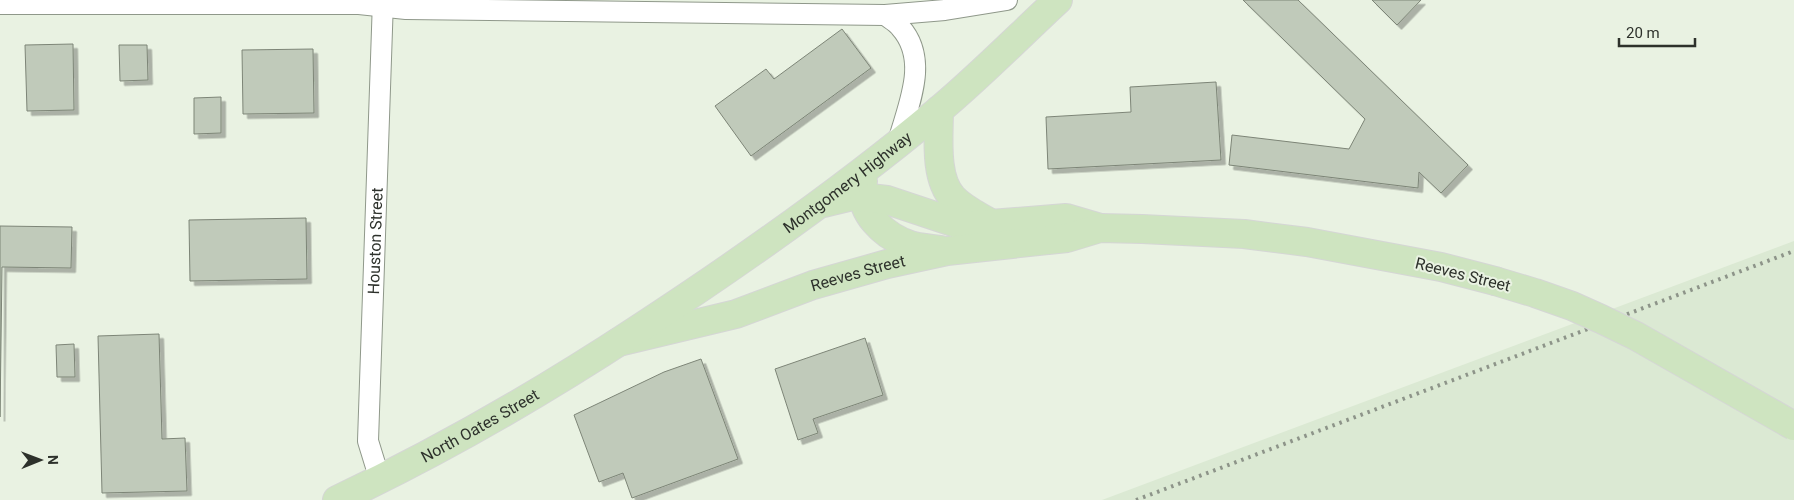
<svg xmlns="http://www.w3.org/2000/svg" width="1794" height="500" font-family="Roboto,sans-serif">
	<defs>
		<filter id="shadow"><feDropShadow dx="4.5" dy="4.5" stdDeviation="0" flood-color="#0004"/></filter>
	</defs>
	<rect width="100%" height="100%" fill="#e9f2e2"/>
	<path fill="#dbe9d3" d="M1794 241V500H1102Z"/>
	<g fill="#c0caba" stroke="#7d8577" filter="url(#shadow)">
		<path d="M1243 0H1298L1468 165 1441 193 1419 172 1418 188 1229 165 1232 135 1349 149 1365 119Z"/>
		<path d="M1372 0H1421L1397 25Z"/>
		<path d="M842 29 871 68 751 156 715 106 766 69 774 79Z"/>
		<path d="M73 44 74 110 27 111 25 45Z"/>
		<path d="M119 45H147L148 80 120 81Z"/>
		<path d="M313 49 314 113 243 114 242 50Z"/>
		<path d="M1216 82 1221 160 1048 169 1046 117 1131 112 1130 87Z"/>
		<path d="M221 97V133L194 134V98Z"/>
		<path d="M306 218 307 279 190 281 189 220Z"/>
		<path d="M0 226 72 227 71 268 2 267 0 417Z"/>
		<path d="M159 334 162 439 185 438 187 491 102 493 98 336Z"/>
		<path d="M865 338 883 395 813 419 818 433 798 440 775 369Z"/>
		<path d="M74 344 75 377H57L56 345Z"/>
		<path d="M701 359 738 459 632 498 623 473 599 482 574 415 664 372Z"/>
	</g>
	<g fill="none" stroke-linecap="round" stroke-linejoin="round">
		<g stroke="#8f988a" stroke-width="22">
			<g id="street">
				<path d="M0 4H359L406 9 885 15 945 10 1007 0"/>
				<path d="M885 15C890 19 896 22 900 27 930 60 908 105 898 142"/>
				<path id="s1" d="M380 480 368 441 383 0"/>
			</g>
		</g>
		<g stroke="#d5d6d5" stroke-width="30">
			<g id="primary">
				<path d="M939 110C939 136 934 178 953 198 963 209 979 216 992 224"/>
				<path d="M863 181C858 213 884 237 913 246 922 248 931 249 940 250"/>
				<path d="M824 203 853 196 887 200 965 226 1066 218 1100 228"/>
				<path id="s2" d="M619 342 736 314 813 285 887 264 947 251 1067 238 1100 228 1142 229 1244 234 1307 242 1441 267 1495 281"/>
				<path id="s3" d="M337 500C441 451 541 393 637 330 741 262 842 191 938 111 979 77 1018 37 1058 0"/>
			</g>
		</g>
		<use href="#street" stroke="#fff" stroke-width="20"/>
		<use href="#primary" stroke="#cee4c0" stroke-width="28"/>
		<path stroke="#8d9489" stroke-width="4" stroke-dasharray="2.5 5" stroke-linecap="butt" d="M1136 500 1794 251"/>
		<g stroke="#d5d6d5" stroke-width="30" stroke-linecap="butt">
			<path id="primary-bridge" d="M1495 281 1535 293 1572 306 1601 319 1636 336 1794 426"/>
		</g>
		<use href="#primary-bridge" stroke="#cee4c0" stroke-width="28"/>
	</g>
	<g text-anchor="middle" stroke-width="4" stroke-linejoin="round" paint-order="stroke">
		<g font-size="16" fill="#2d312b" stroke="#e9f2e2">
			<text dy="6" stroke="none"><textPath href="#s3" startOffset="602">Montgomery Highway</textPath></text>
			<text dy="6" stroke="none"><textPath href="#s1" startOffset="241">Houston Street</textPath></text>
			<text dy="6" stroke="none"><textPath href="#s2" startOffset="249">Reeves Street</textPath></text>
			<text transform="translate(1463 274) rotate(14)" y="6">Reeves Street</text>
			<text dy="6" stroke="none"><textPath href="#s3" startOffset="161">North Oates Street</textPath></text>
		</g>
	</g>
	<g transform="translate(40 460) rotate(89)" stroke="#e9f2e2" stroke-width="4" paint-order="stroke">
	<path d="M0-4L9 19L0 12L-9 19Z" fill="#2d312b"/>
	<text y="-8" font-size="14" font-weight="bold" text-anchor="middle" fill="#2d312b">N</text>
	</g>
	<path d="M1619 38v8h76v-8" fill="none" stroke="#2d312b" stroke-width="2.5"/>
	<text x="1626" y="38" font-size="15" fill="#2d312b" stroke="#e9f2e2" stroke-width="4" paint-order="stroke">20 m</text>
</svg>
